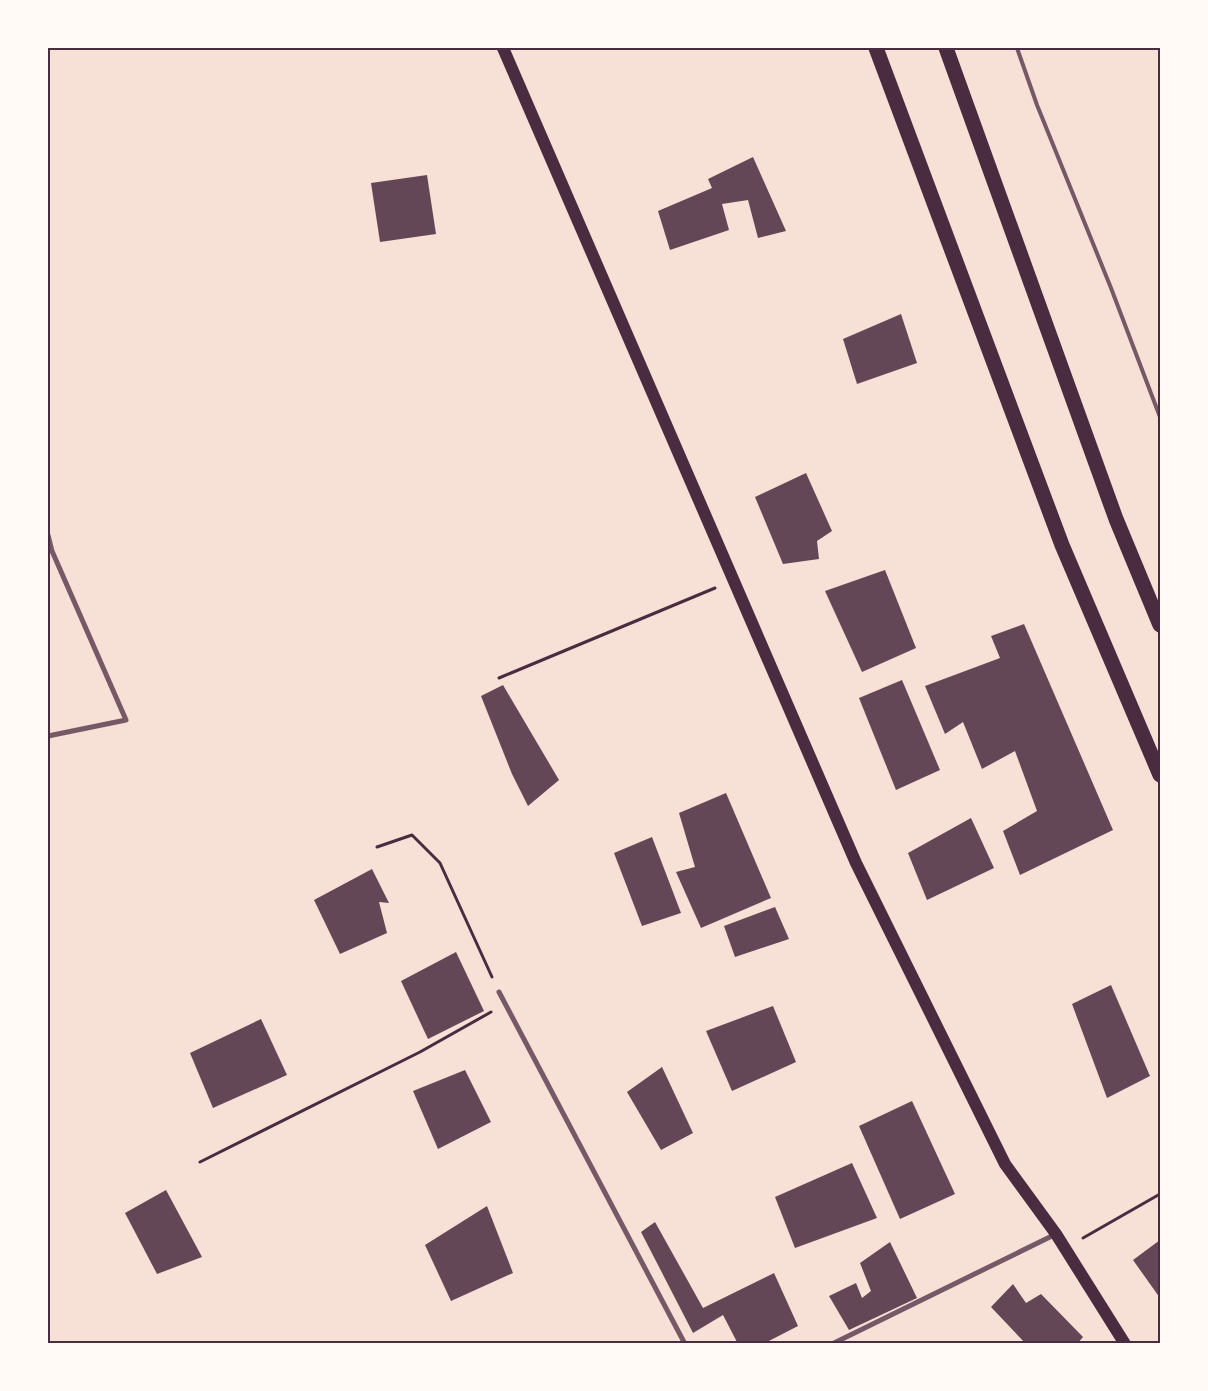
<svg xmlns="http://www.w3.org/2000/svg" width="1208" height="1391" font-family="Manrope,sans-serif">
	<rect width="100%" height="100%" fill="#f7e1d7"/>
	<g fill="#644757">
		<path d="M753 157 786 231 758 238 748 200 722 204 729 230 670 250 658 211 712 188 708 179Z"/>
		<path d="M427 175 436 234 380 242 371 183Z"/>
		<path d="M901 314 917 363 857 384 843 339Z"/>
		<path d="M806 473 832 531 817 541 819 559 783 564 755 497Z"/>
		<path d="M885 570 916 648 862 672 825 591Z"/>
		<path d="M1024 624 1113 830 1020 875 1003 831 1037 811 1015 751 982 769 963 722 945 734 925 686 1000 658 991 636Z"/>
		<path d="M902 680 940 770 896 790 859 698Z"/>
		<path d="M503 685 559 780 528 806 512 774 481 696Z"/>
		<path d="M726 793 771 898 701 928 676 872 695 867 679 813Z"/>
		<path d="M971 818 994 868 927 900 908 853Z"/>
		<path d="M652 837 681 913 642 926 614 853Z"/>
		<path d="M372 869 389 903 379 902 387 933 340 954 314 900Z"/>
		<path d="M775 907 789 939 735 957 724 926Z"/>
		<path d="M456 952 484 1011 428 1039 401 981Z"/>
		<path d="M1111 985 1150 1076 1107 1098 1072 1004Z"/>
		<path d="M773 1006 796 1062 732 1091 706 1031Z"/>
		<path d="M261 1019 287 1075 213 1108 190 1053Z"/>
		<path d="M662 1067 693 1133 661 1150 627 1092Z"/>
		<path d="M465 1070 491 1122 438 1149 413 1091Z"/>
		<path d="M912 1101 955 1194 900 1219 859 1126Z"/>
		<path d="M852 1163 877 1218 795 1248 775 1197Z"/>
		<path d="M166 1190 202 1257 157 1274 125 1213Z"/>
		<path d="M487 1206 513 1273 451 1301 425 1245Z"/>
		<path d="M655 1222 703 1308 774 1273 798 1326 763 1344H738L723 1315 693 1333 641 1232Z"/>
		<path d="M1160 1240V1298L1133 1260Z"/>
		<path d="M890 1242 917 1298 849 1330 829 1296 856 1283 862 1298 871 1291 860 1263Z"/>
		<path d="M1013 1284 1026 1303 1041 1294 1083 1337 1077 1344H1026L991 1307Z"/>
	</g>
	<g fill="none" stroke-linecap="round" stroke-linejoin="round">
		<g stroke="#4a2c40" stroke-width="3">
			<path d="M499 678 715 588"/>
			<path d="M377 847 412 835 440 863 492 977"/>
			<path d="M200 1162 420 1052 491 1012"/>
			<path d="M1083 1238 1160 1194"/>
		</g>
		<path stroke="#755966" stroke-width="4" d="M1017 48 1037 105 1111 288 1160 417"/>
		<g stroke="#755966" stroke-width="5">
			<path d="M48 535 52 551 126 720 48 736"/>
			<path d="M499 992 685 1344"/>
			<path d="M832 1344 1056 1234"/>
		</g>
		<path stroke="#4a2c40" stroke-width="12" d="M503 48 856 863 1005 1164 1056 1234 1125 1344"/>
		<g stroke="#4a2c40" stroke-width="15">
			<path d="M876 48 1062 545 1160 775"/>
			<path d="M946 48 1116 519 1160 625"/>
		</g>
	</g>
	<rect width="1208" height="1391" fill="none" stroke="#fffaf5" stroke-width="98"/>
	<rect x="49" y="49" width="1110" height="1293" fill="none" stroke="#4a2c40" stroke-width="2"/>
</svg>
